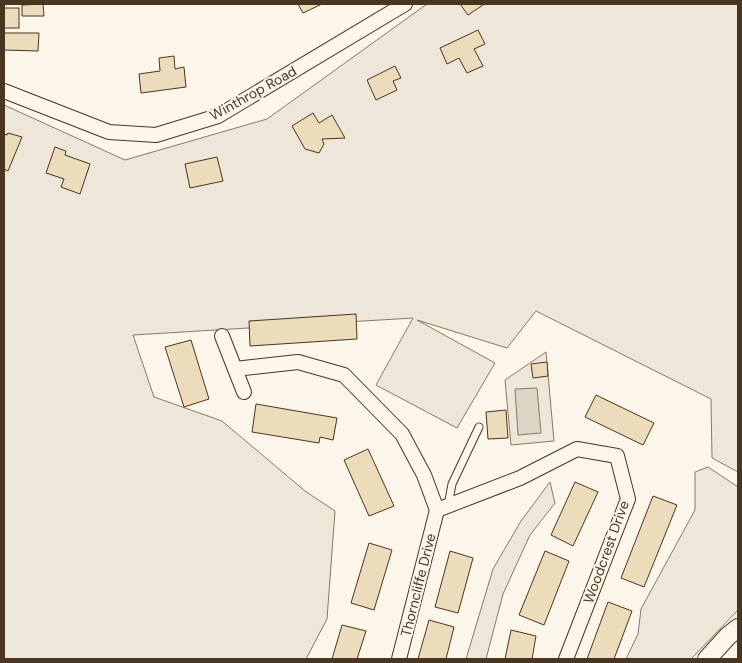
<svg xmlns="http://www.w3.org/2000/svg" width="742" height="663" font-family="'DM Sans',sans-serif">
	<rect width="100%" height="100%" fill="#fbf6e9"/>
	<g fill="#ede6d9" stroke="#887966">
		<path d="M427 4H738V472L712 458 711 399 536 311 507 348 417 320 495 363 457 428 376 385 413 318 133 335 154 397 222 421 305 491 335 511 327 619 306 659H4V105L125 160 267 119Z"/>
		<path d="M546 352 554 441 511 445 505 380Z"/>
		<path d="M708 467 738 487V610L691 659H626L638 634 641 609 695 510V472Z"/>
		<path d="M550 482 555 503 530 535 503 594 486 659H466L493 569 521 521Z"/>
	</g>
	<path fill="#dcd4c6" stroke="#887966" d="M537 388 541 433 518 435 515 389Z"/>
	<g fill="#ecdcbc" stroke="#4a3520">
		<path d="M43 4 44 16H22V5Z"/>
		<path d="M298 4H322L303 13Z"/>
		<path d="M460 4H483V5L468 15Z"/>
		<rect x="4" y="8" width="15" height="20"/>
		<path d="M478 30 485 44 474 49 483 66 467 73 459 58 447 64 440 48Z"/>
		<path d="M4 33H39L38 51 4 50Z"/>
		<path d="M174 56 175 69 184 67 186 87 141 93 139 74 160 71 159 58Z"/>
		<path d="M395 66 401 78 393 81 397 90 376 100 367 80Z"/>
		<path d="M313 113 319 123 332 115 345 138 322 139 324 144 319 153 305 149 292 126Z"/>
		<path d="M8 133 22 137 8 171 4 169V134L7 135Z"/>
		<path d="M55 147 66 151 65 155 90 164 80 194 61 187 64 179 46 173Z"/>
		<path d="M217 157 223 181 190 188 185 164Z"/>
		<path d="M356 314 357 339 250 346 249 321Z"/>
		<path d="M191 340 209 399 184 407 165 347Z"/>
		<path d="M547 362 548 376 533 378 531 364Z"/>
		<path d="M596 395 654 423 643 445 585 417Z"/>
		<path d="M256 404 337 418 333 440 320 437 319 443 252 432Z"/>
		<path d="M506 410 508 438 488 439 486 412Z"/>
		<path d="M368 449 394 506 369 516 344 460Z"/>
		<path d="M575 482 598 492 573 546 551 535Z"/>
		<path d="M653 496 677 505 644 587 621 578Z"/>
		<path d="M369 543 392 550 374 610 351 603Z"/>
		<path d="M450 551 473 558 458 613 435 607Z"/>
		<path d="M545 551 569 561 544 625 519 615Z"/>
		<path d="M608 602 632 611 614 659H587Z"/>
		<path d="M429 620 454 627 446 659H418Z"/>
		<path d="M342 625 366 631 357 659H332Z"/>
		<path d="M511 630 536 636 532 659H505Z"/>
	</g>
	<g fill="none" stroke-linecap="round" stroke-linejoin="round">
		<g stroke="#4a3520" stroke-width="9">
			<path id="service" d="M448 506 452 484 479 427"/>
		</g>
		<g stroke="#4a3520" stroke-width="16">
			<g id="minor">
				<path d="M4 91 109 132 156 135 218 116 405 4"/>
				<path d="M222 336 244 392"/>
				<path d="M235 369 298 362 344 375 402 434 424 475 437 510"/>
				<path d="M437 510 520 478 577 449 617 456 628 499 566 659"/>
				<path d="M399 659 437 510"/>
			</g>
		</g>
		<g stroke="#4a3520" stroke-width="20">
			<path id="tertiary" d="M707 659 728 636 738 628"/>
		</g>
		<use href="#service" stroke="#fbf6e9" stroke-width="7"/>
		<use href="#minor" stroke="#fbf6e9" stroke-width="14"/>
		<use href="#tertiary" stroke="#fbf6e9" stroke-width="18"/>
	</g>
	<g text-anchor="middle" stroke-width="4" stroke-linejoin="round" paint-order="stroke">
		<g font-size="14" fill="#4a3520" stroke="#fbf6e9">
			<text transform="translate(253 93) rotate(-29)" y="5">Winthrop Road</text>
			<text transform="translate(606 552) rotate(-70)" y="5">Woodcrest Drive</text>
			<text transform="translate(418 585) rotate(-76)" y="5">Thorncliffe Drive</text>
		</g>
	</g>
	<rect width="742" height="663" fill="none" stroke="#4a3520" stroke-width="10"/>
</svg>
